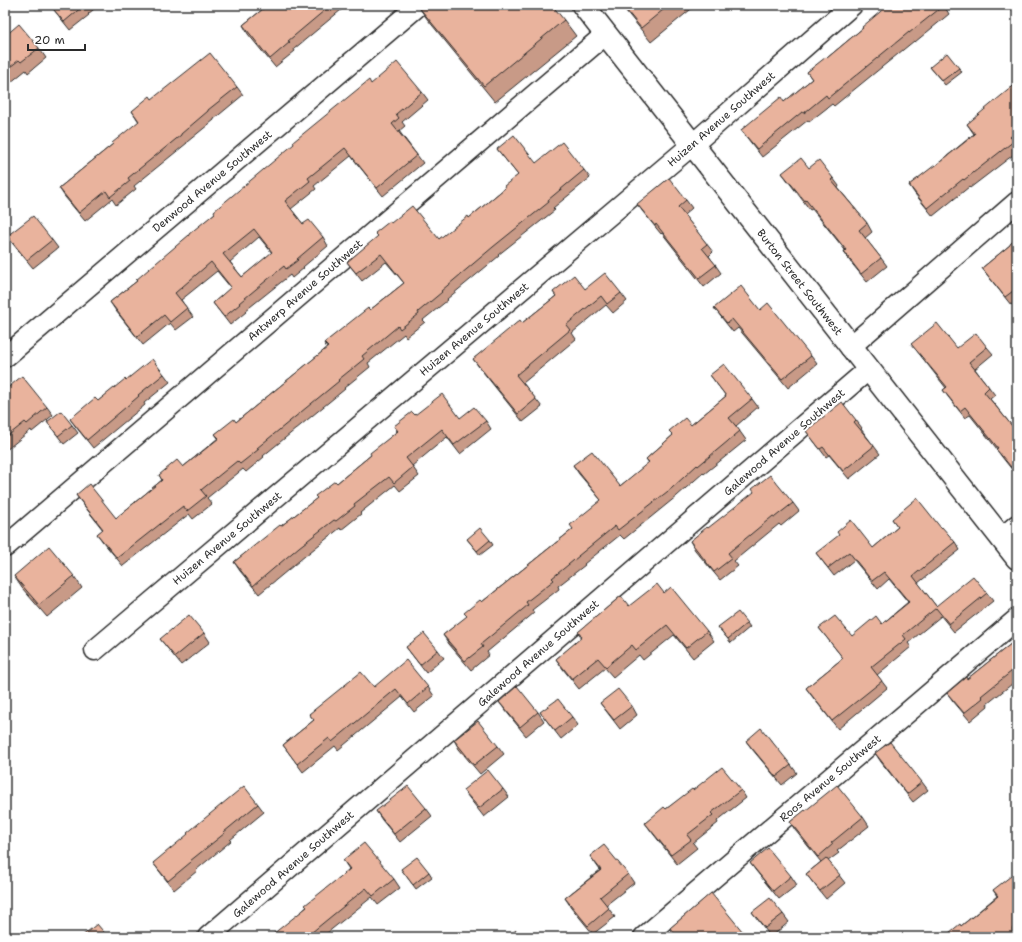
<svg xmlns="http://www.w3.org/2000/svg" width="1022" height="942" font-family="'Shantell Sans',sans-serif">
	<rect width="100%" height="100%" fill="#fff"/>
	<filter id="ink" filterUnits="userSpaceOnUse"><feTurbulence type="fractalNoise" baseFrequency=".025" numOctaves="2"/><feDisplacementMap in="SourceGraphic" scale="8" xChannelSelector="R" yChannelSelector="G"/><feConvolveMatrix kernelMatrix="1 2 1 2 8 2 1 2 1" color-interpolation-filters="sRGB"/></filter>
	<g filter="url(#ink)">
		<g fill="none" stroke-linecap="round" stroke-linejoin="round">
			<g stroke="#2b2b2b" stroke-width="23">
				<g id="street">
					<path d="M850 347 1017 202"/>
					<path d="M5 357 419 5"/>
					<path d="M1002 538 1017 525"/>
					<path d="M5 547 492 131 606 34"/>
					<path d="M95 650 692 145 852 5"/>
					<path d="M208 937 869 369"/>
					<path d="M644 937 1017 619"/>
				</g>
			</g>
			<g stroke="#2b2b2b" stroke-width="25">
				<path id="secondary" d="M583 5 1017 558"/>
			</g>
			<use href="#street" stroke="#fff" stroke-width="20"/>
			<use href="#secondary" stroke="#fff" stroke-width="22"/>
		</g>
		<g fill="#c89a87" stroke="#2b2b2b" fill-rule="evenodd">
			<path d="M50 5H99L88 14 89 15 70 30Z"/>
			<path d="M268 5H347L294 49 295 51 275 67 248 34 243 25Z"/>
			<path d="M417 5 564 20 576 36 495 102 428 20Z"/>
			<path d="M621 5H696L651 42Z"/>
			<path d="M886 5H951L946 9 949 14 915 42 914 41 834 106 832 104 809 122 808 120 762 157 741 130 784 102 812 79 807 72 827 58 863 28 887 6Z"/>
			<path d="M5 36 39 48 46 58 28 73 26 70 5 87Z"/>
			<path d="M930 67 959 68 962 72 945 85Z"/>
			<path d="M371 84 422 92 428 100 402 122 405 126 399 131 423 163 383 196 351 156 314 186 316 189 291 209 303 224 323 237 328 246 303 267 304 268 292 278 290 275 245 311 246 312 230 325 213 303 231 288 217 271 181 300 193 317 176 330 170 323 143 345 116 311 110 302 137 281 215 213ZM259 237 272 253 242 277 230 262Z"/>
			<path d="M237 87 243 95 214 119V120L187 142V143L134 186 136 189 116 205 112 199 85 221 65 197 59 188 113 144 139 122 132 111 152 99Z"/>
			<path d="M1017 87V144L1016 145 1017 146V152L970 188 969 187 933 216 915 194 909 185 935 166 974 134 967 124Z"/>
			<path d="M497 149 536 163 584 170 590 178 553 208 555 210 498 255 499 256 447 299 448 300 423 320 425 322 406 337 404 334 368 363 370 367 344 388 345 389 263 456 264 457 246 472 243 469 207 498 212 504 193 519 189 514 123 566 103 542 97 534 103 530 82 503 76 495 116 518 162 480 159 475 183 467 218 438 215 434 236 422 327 348 324 343 370 310 404 283 386 262 362 281 347 262 378 237 391 223 439 239 469 218 505 188 518 175Z"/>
			<path d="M809 168 833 178 839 186 838 188 867 223 872 232 865 238 881 258 887 266 867 282 849 260 844 252 845 250 812 209 810 210 788 181 782 173Z"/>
			<path d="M686 200 692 208 684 215 713 252 709 256 721 273 704 287 662 233 661 234 643 212 637 204Z"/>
			<path d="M7 236 52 240 58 248 33 268 13 244Z"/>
			<path d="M1017 238V301L1011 305 988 276 982 268 1010 245Z"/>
			<path d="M585 289 621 293 627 301 613 313 606 305 572 333 576 339 523 383 542 407 523 422 479 367 473 359 522 323 556 296 553 292Z"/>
			<path d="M714 308 760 310 811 356 817 364 788 388 738 328 733 332Z"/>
			<path d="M911 344 957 348 987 347 993 354 975 369 995 395 990 399 1017 432V476L1002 457 996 449H997L970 415 965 418 949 398 943 390 946 388 917 351Z"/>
			<path d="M164 374 170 382 144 403 145 405 93 448 76 427 70 419 98 401 126 380Z"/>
			<path d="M710 375 752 399 758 407 736 426 746 440 704 474 703 473 677 496 624 539 620 535 584 564 585 565 558 586 559 589 532 610 534 613 487 652 489 655 471 670 449 644 443 635 467 617 482 602 573 529 601 500 579 474 573 465 620 486 649 463 646 459 673 435 669 431 691 425 726 396Z"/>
			<path d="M5 390 47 407 53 415 32 432 31 430 5 451Z"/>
			<path d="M415 415 460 418 486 421 491 429 460 454 447 437 412 466 419 476 400 491 395 485 360 513 361 514 341 530 340 528 305 556 259 594 240 571 234 562 337 483 371 455 397 431 394 426Z"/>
			<path d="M856 420 862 428 861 429 880 454 849 479 829 455 826 457 806 431Z"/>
			<path d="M47 422 72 425 78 433 64 444Z"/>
			<path d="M793 503 799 511 781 526 779 524 734 561 738 566 720 580 695 550 690 541 708 528Z"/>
			<path d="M5 511 10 518 5 522Z"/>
			<path d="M892 519 941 528 955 542 960 550 918 583 936 606 987 593 993 601 954 632 941 616 908 643 911 647 877 675 887 688 838 729 811 695 806 688 843 658 819 628 852 636 882 624 908 602 889 579 878 589 854 560 834 576 816 553 873 548 898 527Z"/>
			<path d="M467 539 490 540 493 545 480 555Z"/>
			<path d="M14 576H74L82 588 47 617 22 588Z"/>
			<path d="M664 593 707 631 714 641 693 658 674 635 643 660 639 655 613 677 605 668 579 689 563 669 556 659 582 638 578 632 629 606Z"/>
			<path d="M747 623 750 627 731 643 718 627Z"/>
			<path d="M204 633 210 642 181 665 160 639Z"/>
			<path d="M1017 639V680L987 704 988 706 970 721 953 701 947 693 967 679Z"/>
			<path d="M406 647 438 650 444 658 426 673Z"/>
			<path d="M374 687H428L434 696 414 712 402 697 338 750 335 746 303 772 283 745 314 720 309 714Z"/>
			<path d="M499 702 538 712 544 721 526 736 505 710Z"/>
			<path d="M600 703 632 706 637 715 620 729Z"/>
			<path d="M540 712 572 717 578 725 561 739Z"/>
			<path d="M454 740 498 746 504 754 480 774 459 749Z"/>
			<path d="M746 741 791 765 797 773 782 785 752 749Z"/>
			<path d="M875 753 922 782 928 790 913 802 881 762Z"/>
			<path d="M503 789 509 797 484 817 463 790Z"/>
			<path d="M693 790H741L746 798 717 821 718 823 693 843 697 848 677 864 651 831 645 823 666 809Z"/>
			<path d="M258 804 264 812 230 840 231 841 196 870 197 871 174 890 153 863Z"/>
			<path d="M426 808 432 816 400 842 382 820 376 811Z"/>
			<path d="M805 811 863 817 869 826 837 851 839 853 828 861 845 883 826 899 806 874 821 862 795 830 790 822Z"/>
			<path d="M590 856 628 874 634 883 606 905 615 917 593 934 571 907 565 898 600 870Z"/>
			<path d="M343 860 394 879 400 888 378 905 372 897 322 937H273L349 869Z"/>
			<path d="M750 863 791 876 797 885 779 899 756 871Z"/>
			<path d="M401 869 429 872 432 877 416 889Z"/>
			<path d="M1017 883V937H944L961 926 997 896 993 890Z"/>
			<path d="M752 912 783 914 789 922 771 937Z"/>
			<path d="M670 928 743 932 746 937H676Z"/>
		</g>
		<g fill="#e9b39d" stroke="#2b2b2b" fill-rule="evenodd">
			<path d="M50 5H83L82 6H83L64 22Z"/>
			<path d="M268 5H331L288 41 290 42 270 59 243 25Z"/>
			<path d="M417 5H552L564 20 484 86Z"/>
			<path d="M622 5H669L641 28Z"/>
			<path d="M886 5H943V6L909 33V32L828 98 826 95 804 113 802 112 757 149 741 130 781 97 784 102 812 79 807 72 826 57 827 58 863 28 862 27 887 6Z"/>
			<path d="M19 24 39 48 21 62 19 60 5 71V36Z"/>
			<path d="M210 53 237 87 208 110V111L181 134V135L128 178 130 181 110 197 106 191 79 213 59 188 113 144 112 143 139 121 132 111 150 96 152 99Z"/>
			<path d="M947 53 959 68 942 81 930 67Z"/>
			<path d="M397 62 422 92 396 114 399 118 392 124 417 155 377 188 345 148 308 178 310 181 285 201 303 224 309 220 323 237 297 259 298 260 286 269 284 266 239 303 240 304 224 317 213 303 231 287 211 262 175 293 187 308 170 322 164 315 137 337 110 302 137 281 136 280 189 235V234L215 213 214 211 294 144 293 142 369 80 371 84ZM254 229 272 252 242 277 223 254Z"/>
			<path d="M1013 86 1015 89 1017 87V131L1010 137 1014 141 964 180 963 179 927 208 909 185 935 165V166L975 134 967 124Z"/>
			<path d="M514 135 536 163 562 142 584 170 548 200 549 202 493 247 441 291 442 292 418 312 419 314 400 329 398 326 362 356 364 359 338 380 339 381 257 448 259 449 240 464 237 461 201 490 206 496 187 511 183 506 117 558 97 534 103 529 76 495 89 484 116 518 162 480 159 475 177 460 183 467 219 438 215 434 234 419 236 422 328 347 324 343 368 308 370 310 404 283 381 254 356 273 347 262 378 236 375 233 390 221 391 223 412 206 439 239 468 216 469 218 505 188 504 186 518 175 497 149Z"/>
			<path d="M801 158 809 168 819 160 833 178 831 180 867 223 859 230 881 258 861 274 844 252 846 250 806 200 805 201 782 173Z"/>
			<path d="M669 178 686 200 678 207 707 244 702 248 716 265 699 278 656 224 655 226 637 204Z"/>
			<path d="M33 216 52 240 27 260 7 236Z"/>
			<path d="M1017 238V288L1005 297 982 268 1010 245V244Z"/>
			<path d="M605 273 621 293 607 304 601 296 566 325 570 330 516 375 536 399 518 414 473 359 520 320 522 323 556 296 553 292 574 275 585 289Z"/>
			<path d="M741 286 760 310 768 303 811 356 782 379 732 319 727 323 714 308Z"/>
			<path d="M937 323 957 348 976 333 987 347 969 362 989 387 984 392 1017 432V472L1016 473 996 449 998 448 965 407 960 411 943 390 947 387 911 344Z"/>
			<path d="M152 359 164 374 138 395 139 396 87 440 70 419 95 398 98 401 125 379 126 380Z"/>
			<path d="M724 364 752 399 729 418 740 431 698 466 697 465 672 488 618 530 615 526 578 556H579L552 578 554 580 526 602 528 605 481 644 483 647 465 661 443 635 467 616 464 613 480 600 482 602 573 529 570 525 601 500 573 465 592 451 620 486 649 462 646 459 673 435 669 431 685 418 691 425 726 396 710 375Z"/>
			<path d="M22 376 47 407 27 424 25 422 5 438V390Z"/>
			<path d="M442 394 460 418 474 407 486 421 454 445 442 429 406 458 413 467 394 483 389 477 354 504 355 506 336 521 334 520 299 547 253 586 234 562 280 525 281 526 317 498 315 496 335 481 337 483 371 455 370 453 398 431 394 426 412 412 415 415Z"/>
			<path d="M842 402 856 420 854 422 874 446 843 471 823 447 820 449 806 431Z"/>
			<path d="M61 411 72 425 58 436 47 422Z"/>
			<path d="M770 475 793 503 775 517 773 516 728 553 732 558 714 572 690 541 707 527 708 528 754 492 752 489Z"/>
			<path d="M917 498 941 528 942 527 955 542 913 576 936 606 973 576 987 593 949 624 936 608 903 635 906 639 871 667 882 681 832 721 806 688 843 658 819 628 835 616 852 636 876 616 882 624 909 602 884 572 872 581 849 552 828 568 816 553 839 535 837 532 851 520 873 548 898 527 892 519Z"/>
			<path d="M480 528 490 540 477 551 467 539Z"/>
			<path d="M49 546 74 576 39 605 14 576Z"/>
			<path d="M657 584 664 593 671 587 707 631 686 648 667 625 636 650 632 645 606 667 598 658 572 679 556 659 582 637 578 632 621 596 629 606Z"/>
			<path d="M738 612 747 623 728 639 718 627Z"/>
			<path d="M189 615 204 633 175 657 160 639Z"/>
			<path d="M424 633 438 650 420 665 406 647Z"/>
			<path d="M1017 639V667L981 696 983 698 964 713 947 693 966 677 967 679Z"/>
			<path d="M406 660 428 687 408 704 396 689 332 742 329 738 297 764 283 745 314 720 309 714 361 672 374 687Z"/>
			<path d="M517 686 538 712 520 727 499 702Z"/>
			<path d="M618 689 632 706 614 720 600 703Z"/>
			<path d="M558 699 572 717 555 731 540 712Z"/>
			<path d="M478 721 498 746 474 765 454 740Z"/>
			<path d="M761 728 791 765 776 777 746 741Z"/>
			<path d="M890 742 922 782 907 794 875 753Z"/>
			<path d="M722 767 741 790 711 813 713 815 687 835 691 840 671 855 645 823 664 807 666 809 692 789 693 790Z"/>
			<path d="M488 770 503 789 479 808 463 790Z"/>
			<path d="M837 785 863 817 831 843 833 844 818 857 790 822 805 810V811Z"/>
			<path d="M244 786 258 804 224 832 225 833 190 861 191 862 168 881 153 863 188 834 187 833Z"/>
			<path d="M408 786 426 808 394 834 376 811Z"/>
			<path d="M364 843 394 879 373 896 366 888 306 937H273L275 936 273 934 307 907 305 905 350 869 343 860Z"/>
			<path d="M604 845 628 874 600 897 609 908 588 926 565 898 601 870 590 856Z"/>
			<path d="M768 848 791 876 773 891 750 863Z"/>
			<path d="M417 857 429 872 413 885 401 869Z"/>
			<path d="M826 858 840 875 820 891 806 874Z"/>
			<path d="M1011 876 1017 883V925L1012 929 1014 932 1007 937H944L960 924 961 926 998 896 993 890Z"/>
			<path d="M711 893 743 932 737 937H677L670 928 696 906Z"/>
			<path d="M770 898 783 914 765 928 752 912Z"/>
			<path d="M97 924 108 937H81Z"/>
			<path d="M516 930 522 937H508Z"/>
		</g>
	</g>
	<g text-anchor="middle" stroke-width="4" stroke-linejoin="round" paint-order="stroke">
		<g font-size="11" fill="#2b2b2b" stroke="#fff">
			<text transform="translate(721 119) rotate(-41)" y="4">Huizen Avenue Southwest</text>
			<text transform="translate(212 181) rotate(-40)" y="4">Denwood Avenue Southwest</text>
			<text transform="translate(800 282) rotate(52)" y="4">Burton Street Southwest</text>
			<text transform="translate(305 290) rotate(-41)" y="4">Antwerp Avenue Southwest</text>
			<text transform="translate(474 329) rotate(-40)" y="4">Huizen Avenue Southwest</text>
			<text transform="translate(784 442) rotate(-41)" y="4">Galewood Avenue Southwest</text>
			<text transform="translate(227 538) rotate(-40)" y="4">Huizen Avenue Southwest</text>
			<text transform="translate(538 653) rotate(-41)" y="4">Galewood Avenue Southwest</text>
			<text transform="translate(830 778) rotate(-40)" y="4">Roos Avenue Southwest</text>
			<text transform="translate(293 864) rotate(-41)" y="4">Galewood Avenue Southwest</text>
		</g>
	</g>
	<rect width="1022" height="942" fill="none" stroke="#fff" stroke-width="20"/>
	<rect x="10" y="10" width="1002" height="922" fill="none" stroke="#2b2b2b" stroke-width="1.5" filter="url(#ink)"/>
	<path d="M28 44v6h57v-6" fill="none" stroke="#2b2b2b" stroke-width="2"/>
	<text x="34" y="44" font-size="12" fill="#2b2b2b" stroke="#ffffff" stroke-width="3" paint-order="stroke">20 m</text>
</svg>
